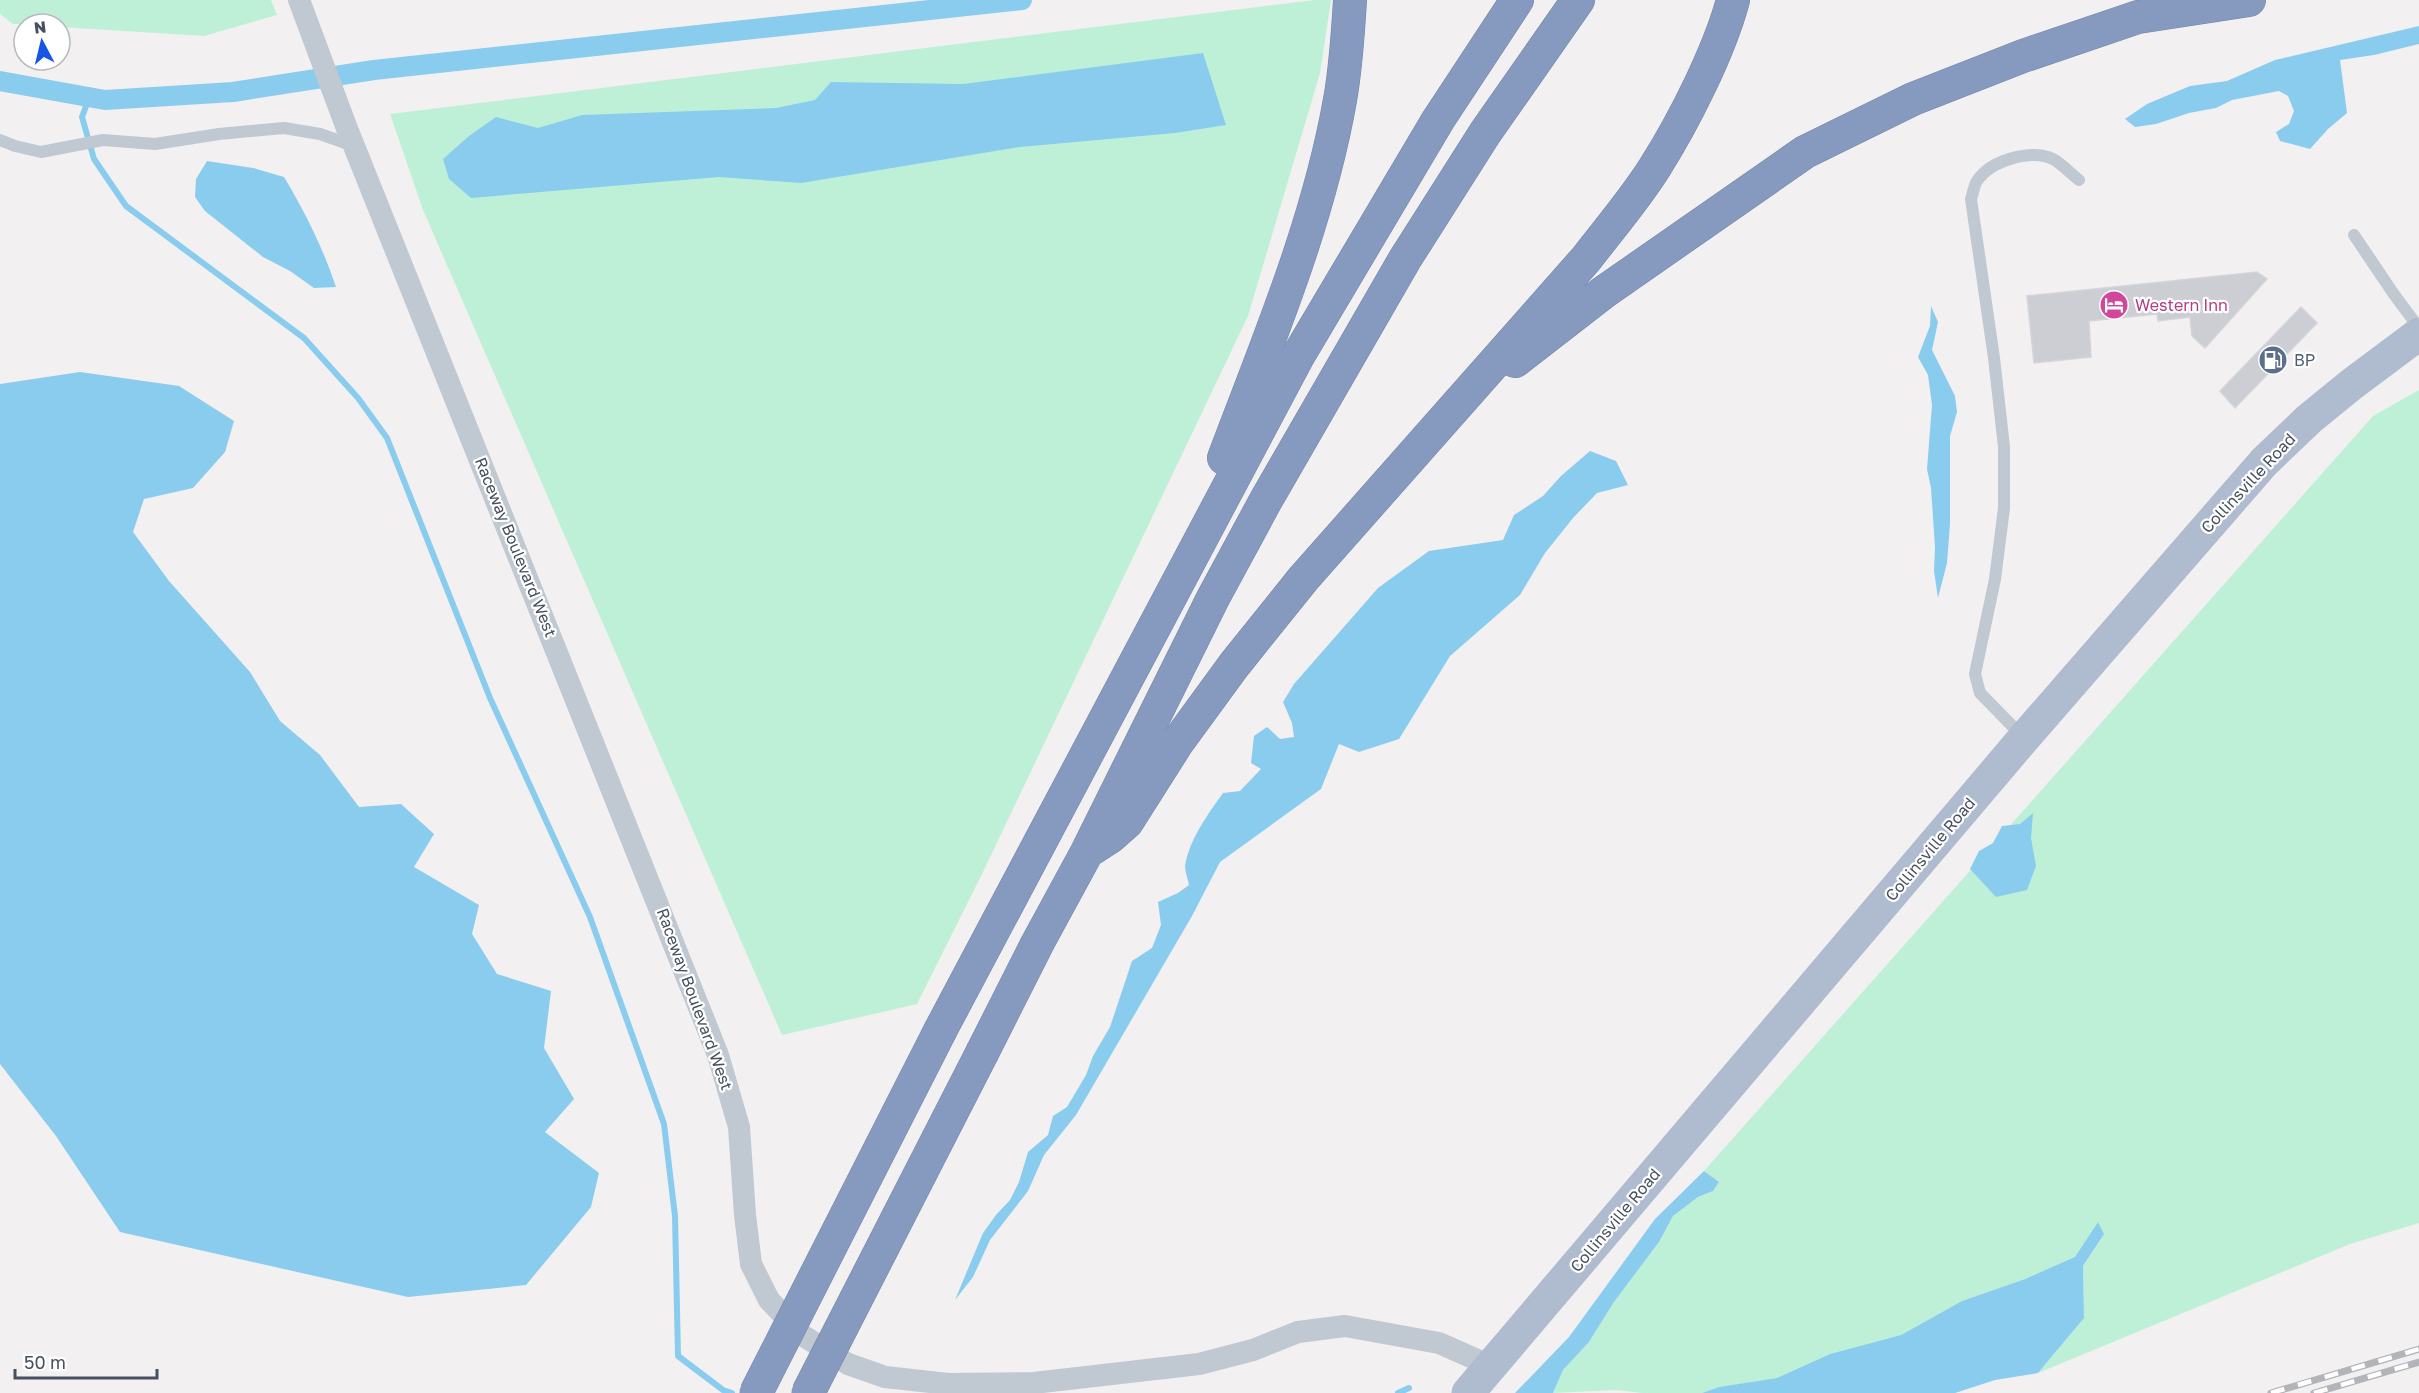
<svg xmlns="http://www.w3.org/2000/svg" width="2419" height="1393" font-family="'Golos Text',sans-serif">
	<rect width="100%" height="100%" fill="#f2f0f0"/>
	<g fill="#bef0d8">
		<path d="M0 0H271L277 15 204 36 60 27V24H13L0 14Z"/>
		<path d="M1315 0H1331L1320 73 1248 316 983 872 917 1004 782 1035 423 210 390 114Z"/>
		<path d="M2419 390V1223L2350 1244 2038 1373 2084 1318 2083 1266 2104 1234 2097 1223 2076 1257 2025 1279 1962 1301 1901 1335 1830 1354 1777 1378 1720 1387 1702 1393H1642L1616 1390 1553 1393 1563 1370 1589 1342 1614 1302 1659 1242 1673 1216 1698 1197 1713 1191 1719 1182 1704 1171 2373 416Z"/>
	</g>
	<g fill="#8accee">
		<path d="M2419 26V44L2374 55 2340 60 2347 113 2328 129 2310 149 2280 141 2276 132 2289 124 2294 111 2288 96 2279 91 2232 100 2216 108 2189 113 2156 124 2135 127 2125 119 2147 104 2190 86 2227 81 2275 60Z"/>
		<path d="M1203 53 1226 125 1175 133 1020 147 801 183 719 177 471 198 449 179 443 159 469 136 496 117 538 128 582 115 776 108 815 100 831 82 963 84Z"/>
		<path d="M207 161 253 168 284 177C305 212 323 248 336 287L314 288 290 271 263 257 205 211 195 197 196 179Z"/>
		<path d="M1931 306 1938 322 1932 350 1955 396 1957 412 1950 436V524L1947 563 1938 598 1934 571 1935 547 1931 488 1927 469 1932 405 1928 375 1918 357 1930 326Z"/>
		<path d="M80 372 179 386 234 421 225 452 193 488 144 499 133 532 169 581 250 672 280 721 320 755 359 807 401 804 434 834 414 867 479 905 472 934 497 974 551 991 544 1048 574 1099 545 1132 599 1173 591 1207 526 1285 408 1297 120 1232 56 1136 0 1064V384Z"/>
		<path d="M1590 451 1616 461 1628 485 1597 493 1573 518 1545 553 1520 595 1450 656 1399 739 1359 752 1339 744 1321 789 1220 862 1192 916 1076 1115 1044 1155 1028 1191 990 1240 973 1277 955 1300 983 1233 996 1215 1010 1200 1019 1182 1028 1152 1048 1135 1053 1116 1067 1107 1086 1075 1093 1056 1110 1027 1132 961 1152 948 1161 925 1158 902 1178 893 1189 885C1188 879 1185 872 1185 866 1189 840 1208 814 1223 793L1240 791 1261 769 1251 763 1254 736 1267 727 1280 739 1294 737 1292 723 1283 702 1294 684 1378 588 1429 551 1503 540 1514 515 1543 496 1561 476Z"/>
		<path d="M2033 813 2031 838 2036 866 2027 890 1996 897 1970 869 1979 851 1993 843 2002 826 2020 824Z"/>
		<path d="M1704 1171 1719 1182 1713 1191 1698 1197 1673 1216 1659 1242 1614 1302 1589 1342 1563 1370 1553 1393H1515L1569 1337 1655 1219Z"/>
		<path d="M2098 1222 2104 1234 2083 1266 2084 1318 2038 1373 1995 1380 1955 1393H1702L1719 1387 1777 1378 1830 1354 1901 1335 1962 1301 2025 1279 2075 1257Z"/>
	</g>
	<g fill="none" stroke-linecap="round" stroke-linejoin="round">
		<g stroke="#8accee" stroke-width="6">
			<path d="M89 98 82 117 94 159 126 206 304 338 358 398 387 438 490 698 590 917 664 1124 675 1216 678 1356 723 1390 732 1393"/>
			<path d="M1398 1393 1409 1388"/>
		</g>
		<path stroke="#8accee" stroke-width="20" d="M0 81 105 100 233 92 374 70 1022 0"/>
	</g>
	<g fill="#ccced4" stroke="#d4d5db" stroke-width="1.5">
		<path d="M2257 272 2267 279 2205 348 2192 336 2190 317 2158 321 2157 314 2089 321 2091 357 2034 363 2027 296Z"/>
		<path d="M2301 307 2317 323 2235 408 2220 391Z"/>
	</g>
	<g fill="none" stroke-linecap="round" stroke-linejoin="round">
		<g stroke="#7285ab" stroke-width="34">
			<g id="motorway">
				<path d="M1515 361 1604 292 1805 152 1913 99 2023 56 2138 17 2249 0"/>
				<path d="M1224 458C1268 341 1318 224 1340 100 1346 67 1348 33 1350 0"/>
				<path d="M1093 848 1110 837 1127 822 1177 743 1234 665 1303 579 1586 259C1609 229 1635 199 1655 167 1684 121 1719 52 1733 0"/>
				<path d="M941 1029 1298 356 1438 120 1517 0"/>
				<path d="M983 1051 1037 944 1087 852 1213 598 1266 500 1405 259 1485 133 1578 0"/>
			</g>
		</g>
		<g stroke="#c0c8d2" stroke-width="12">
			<path d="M0 140 15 146 41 152 103 140 155 144 219 134 284 128 320 134 354 146"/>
			<path d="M2354 235 2393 293 2419 328"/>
			<path d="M2023 737 1980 693 1975 674 1995 579 2004 508V447L1994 358 1971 199C1973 194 1974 185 1977 181 1991 160 2030 149 2053 159 2062 164 2071 174 2079 180"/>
		</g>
		<path stroke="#c0c8d2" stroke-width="22" d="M299 0 346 126 718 1055 739 1127 745 1215 751 1264 769 1300 802 1335 848 1364 885 1377 948 1384 1034 1383 1199 1364 1253 1350 1298 1332 1345 1326 1439 1343 1491 1366"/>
		<path stroke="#afbbcf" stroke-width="33" d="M1468 1393 2024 738 2264 462 2309 419 2352 384 2419 334"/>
		<use href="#motorway" stroke="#869abf" stroke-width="33"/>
		<g stroke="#b2b4ba" stroke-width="7">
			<g id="rail">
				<path d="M2271 1393 2419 1349"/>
				<path d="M2314 1393 2419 1362"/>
			</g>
		</g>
		<use href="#rail" stroke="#fff" stroke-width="4.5" stroke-dasharray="14" stroke-linecap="butt"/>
		<g stroke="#7285ab" stroke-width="34" stroke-linecap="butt">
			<g id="motorway-bridge">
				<path d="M756 1393 941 1029"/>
				<path d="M808 1393 983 1051"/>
			</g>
		</g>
		<use href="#motorway-bridge" stroke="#869abf" stroke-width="33"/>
	</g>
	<defs>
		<g id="hotel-disc" transform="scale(1.5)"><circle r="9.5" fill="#d1479c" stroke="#fff"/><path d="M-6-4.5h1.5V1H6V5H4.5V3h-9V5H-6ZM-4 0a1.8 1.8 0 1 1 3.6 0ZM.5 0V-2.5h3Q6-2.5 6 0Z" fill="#fff"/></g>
		<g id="fuel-disc" transform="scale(1.5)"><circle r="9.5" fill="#5c6f8a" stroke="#fff"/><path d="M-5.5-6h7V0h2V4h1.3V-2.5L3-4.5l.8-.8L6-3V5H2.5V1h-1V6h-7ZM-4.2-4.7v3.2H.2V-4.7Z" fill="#fff"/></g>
	</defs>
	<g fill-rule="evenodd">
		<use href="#hotel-disc" x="2114" y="305"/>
		<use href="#fuel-disc" x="2273" y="360"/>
	</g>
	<g text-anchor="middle" stroke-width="4.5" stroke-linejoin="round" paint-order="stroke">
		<g font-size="16" fill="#b23c85" stroke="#fff" text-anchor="start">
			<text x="2135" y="311">Western Inn</text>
		</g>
		<g font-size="16" fill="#4e5e75" stroke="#fff" text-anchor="start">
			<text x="2294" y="366">BP</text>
		</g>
		<g font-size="16" fill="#47505e" stroke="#fff">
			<text transform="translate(2248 483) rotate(-47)" y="6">Collinsville Road</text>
			<text transform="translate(516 547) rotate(68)" y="6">Raceway Boulevard West</text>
			<text transform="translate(1930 849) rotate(-50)" y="6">Collinsville Road</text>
			<text transform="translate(695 999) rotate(70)" y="6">Raceway Boulevard West</text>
			<text transform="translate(1615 1220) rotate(-50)" y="6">Collinsville Road</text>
		</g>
	</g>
	<g transform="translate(42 42) rotate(353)"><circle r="28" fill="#ffffff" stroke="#b5b9bf" stroke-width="1.5"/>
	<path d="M0-4.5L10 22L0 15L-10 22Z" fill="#1554e7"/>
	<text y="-9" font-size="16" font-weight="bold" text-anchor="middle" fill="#47505e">N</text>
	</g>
	<path d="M15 1369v9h142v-9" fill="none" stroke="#47505e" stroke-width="3"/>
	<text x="24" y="1369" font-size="18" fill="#47505e" stroke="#ffffff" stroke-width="4.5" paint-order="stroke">50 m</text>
</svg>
